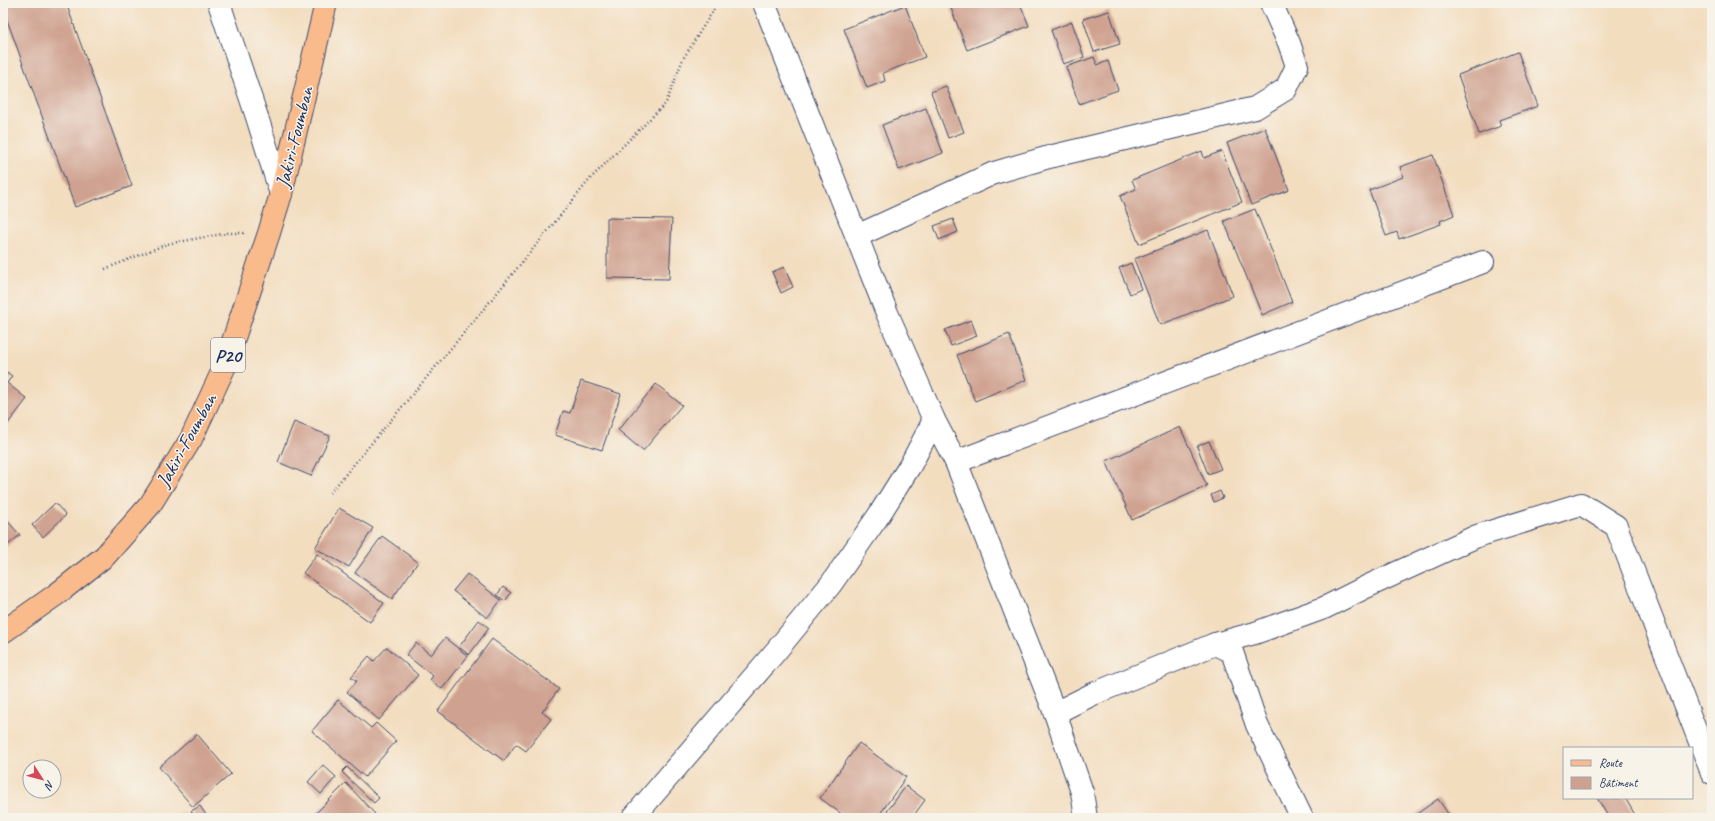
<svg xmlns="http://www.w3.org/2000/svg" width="1715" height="821" font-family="Caveat,sans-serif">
	<rect width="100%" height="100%" fill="#f7f3e8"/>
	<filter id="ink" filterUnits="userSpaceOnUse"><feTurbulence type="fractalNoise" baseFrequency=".025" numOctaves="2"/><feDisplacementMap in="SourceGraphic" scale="8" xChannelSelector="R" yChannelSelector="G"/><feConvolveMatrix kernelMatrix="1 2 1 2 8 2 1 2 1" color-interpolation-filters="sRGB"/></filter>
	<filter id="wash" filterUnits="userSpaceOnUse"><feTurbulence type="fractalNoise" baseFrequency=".012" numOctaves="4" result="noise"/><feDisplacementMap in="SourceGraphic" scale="16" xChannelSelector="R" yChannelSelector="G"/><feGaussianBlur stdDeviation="0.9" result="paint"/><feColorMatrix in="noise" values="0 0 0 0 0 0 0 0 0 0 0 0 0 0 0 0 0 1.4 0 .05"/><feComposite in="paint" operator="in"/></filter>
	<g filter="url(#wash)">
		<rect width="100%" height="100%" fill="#f3ddbf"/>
		<g id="blocks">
			<g fill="#cfa190">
				<path d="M3 3H66L132 186 75 207 3 9Z"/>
				<path d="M949 3H1020L1029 26 967 50Z"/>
				<path d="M905 5 925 57 883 73 885 81 867 88 844 29Z"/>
				<path d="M1109 11 1120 44 1094 52 1083 19Z"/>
				<path d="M1072 22 1084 57 1063 64 1051 30Z"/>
				<path d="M1518 52 1538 106 1499 120 1501 126 1479 134 1458 75Z"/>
				<path d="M1094 57 1097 65 1108 61 1118 90 1079 104 1066 67Z"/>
				<path d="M946 86 964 132 948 138 931 92Z"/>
				<path d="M926 108 943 153 899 170 882 125Z"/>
				<path d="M1265 128 1289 190 1251 205 1227 143Z"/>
				<path d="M1202 151 1204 158 1222 151 1242 202 1139 244 1120 196 1136 189 1132 180Z"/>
				<path d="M1433 155 1454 215 1440 221 1441 224 1399 239 1397 232 1386 236 1369 190 1403 177 1400 167Z"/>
				<path d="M1255 209 1292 302 1262 315 1224 221Z"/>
				<path d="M607 218 672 219 669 279 607 278Z"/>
				<path d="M953 219 958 232 939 240 934 226Z"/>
				<path d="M1208 230 1233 296 1160 325 1134 259Z"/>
				<path d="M1131 263 1141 289 1130 294 1119 268Z"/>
				<path d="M784 267 793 287 781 293 772 272Z"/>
				<path d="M971 320 977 336 951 346 945 330Z"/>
				<path d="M1009 334 1026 380 975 401 957 355Z"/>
				<path d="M3 369 12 376 7 383 27 399 3 430Z"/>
				<path d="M581 381 621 394 602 450 555 435 563 411 570 413Z"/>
				<path d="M656 384 682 405 643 451 618 430Z"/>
				<path d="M294 422 330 436 311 476 278 462Z"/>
				<path d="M1180 427 1207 486 1132 520 1106 461Z"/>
				<path d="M1209 441 1221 469 1208 474 1197 446Z"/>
				<path d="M1220 491 1223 498 1214 502 1211 495Z"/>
				<path d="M55 503 66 515 43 537 32 525Z"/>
				<path d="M339 508 373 528 349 567 315 548Z"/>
				<path d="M3 516 20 535 3 549Z"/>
				<path d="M382 536 418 562 392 599 355 573Z"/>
				<path d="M317 554 384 603 370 622 303 573Z"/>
				<path d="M467 574 501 600 487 618 453 591Z"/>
				<path d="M503 587 511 593 505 601 497 595Z"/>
				<path d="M479 620 489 628 469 655 459 647Z"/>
				<path d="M445 638 468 656 442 689 430 680 433 676 406 655 416 643 431 655Z"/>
				<path d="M492 639 559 689 542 712 551 719 526 751 516 744 504 761 438 711Z"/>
				<path d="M387 647 418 675 379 720 347 692 357 681 351 677 369 656 374 661Z"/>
				<path d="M338 700 371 728 376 723 396 741 365 777 312 731Z"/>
				<path d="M197 734 231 774 193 807 159 767Z"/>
				<path d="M859 743 906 777 877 818H847L820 798Z"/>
				<path d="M323 765 336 777 321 794 308 782Z"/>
				<path d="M347 767 379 798 374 803 342 772Z"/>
				<path d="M346 783 375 814 371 818H321L316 813Z"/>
				<path d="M906 786 925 800 912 818H882Z"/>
				<path d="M1597 798H1625L1637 818H1609Z"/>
				<path d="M1438 799 1451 818H1411Z"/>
				<path d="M200 806 208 818H195L191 811Z"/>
				<path d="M184 813 187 818H174Z"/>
			</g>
		</g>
	</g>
	<g filter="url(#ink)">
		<use href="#blocks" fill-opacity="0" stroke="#3b496d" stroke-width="1"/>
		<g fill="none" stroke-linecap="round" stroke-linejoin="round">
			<g stroke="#3b496d" stroke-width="24">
				<g id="minor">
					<path d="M219 3 257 117 281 194"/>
					<path d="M764 3 887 313 934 420 956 462 1055 713 1082 792 1086 818"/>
					<path d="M857 236 994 173 1049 157 1255 108 1286 89 1297 66 1289 43 1271 3"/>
					<path d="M956 462 1483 262"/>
					<path d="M1215 644 1255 633 1324 608 1366 587 1477 536 1581 504 1616 526 1712 773"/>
					<path d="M1055 713 1093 694 1215 644 1232 652 1257 725 1302 818"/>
					<path d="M633 818 776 651 831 584 879 515 911 464 934 420"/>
				</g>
			</g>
			<g stroke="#3b496d" stroke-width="24">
				<path id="major" d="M3 632 57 594 105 556 150 505 191 439 224 368 269 233 281 194 326 3"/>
			</g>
			<g stroke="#3b496d" stroke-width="2.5" stroke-dasharray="1 3" stroke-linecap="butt">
				<path d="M105 269 167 244 227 233H244"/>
				<path d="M330 493 483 310 591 178 666 103 683 59 718 3"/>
			</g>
			<use href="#minor" stroke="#fff" stroke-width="22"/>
			<use href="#major" stroke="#fabb8c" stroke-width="22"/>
		</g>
	</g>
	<g text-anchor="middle" stroke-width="3" stroke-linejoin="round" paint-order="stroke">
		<rect fill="#f7f3e8" stroke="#5d6a87" stroke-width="1" x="211" y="338" width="34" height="34" rx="3"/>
		<g font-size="19" font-weight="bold" fill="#1b2f5e">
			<text x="228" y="362">P20</text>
		</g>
		<g font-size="20" fill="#1b2f5e" stroke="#f7f3e8">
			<text transform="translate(294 137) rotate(-76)" y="7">Jakiri-Foumban</text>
			<text transform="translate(186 440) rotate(-61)" y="7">Jakiri-Foumban</text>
		</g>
	</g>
	<rect width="1715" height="821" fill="none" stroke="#f7f3e8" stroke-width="16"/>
	<rect x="1563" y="747" width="130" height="52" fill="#f7f3e8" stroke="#9fa5b1"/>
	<rect x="1571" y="760" width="20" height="6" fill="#fabb8c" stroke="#9fa5b1"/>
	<text x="1599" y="767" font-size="12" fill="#1b2f5e">Route</text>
	<rect x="1571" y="777" width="20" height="12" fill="#cfa190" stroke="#9fa5b1"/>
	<text x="1599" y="787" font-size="12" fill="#1b2f5e">Bâtiment</text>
	<g transform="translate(42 779) rotate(126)"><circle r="19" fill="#f7f3e8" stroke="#9fa5b1"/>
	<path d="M0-3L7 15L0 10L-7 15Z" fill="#d1495b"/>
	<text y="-6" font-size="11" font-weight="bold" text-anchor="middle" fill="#1b2f5e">N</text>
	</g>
</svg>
